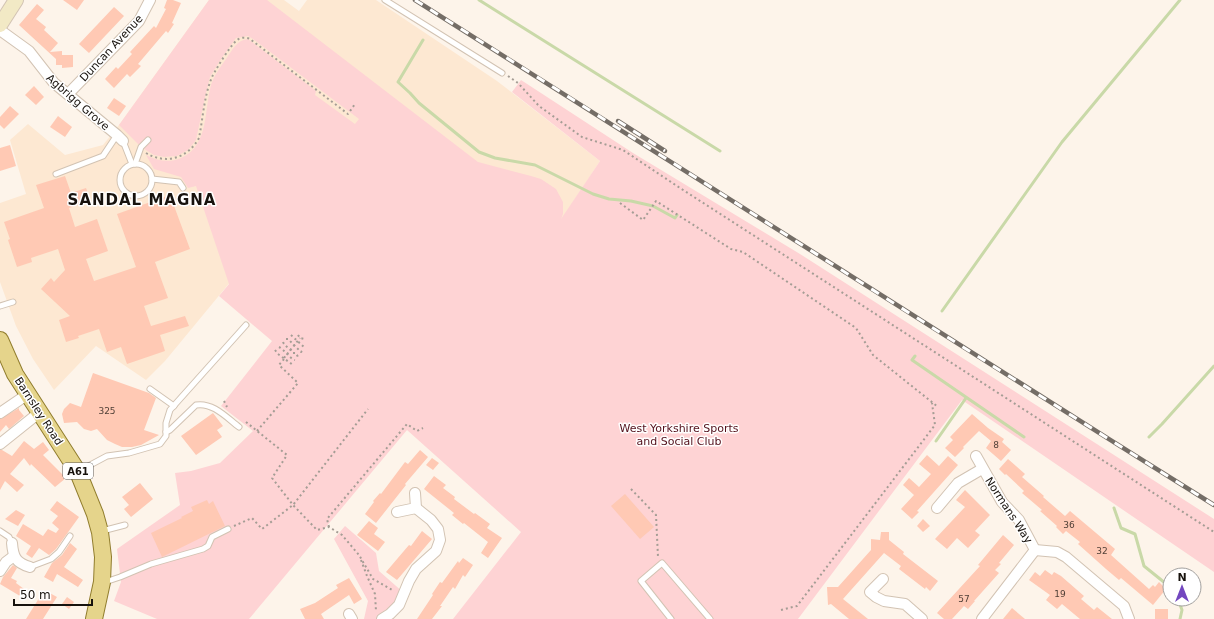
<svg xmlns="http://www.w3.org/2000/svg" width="1214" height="619" font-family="'DejaVu Sans',sans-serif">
	<rect width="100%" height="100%" fill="#fdf4ea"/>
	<path fill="#fde8d2" d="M209 0H284L299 11 307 0H376L497 81 600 161 560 222 236 275 165 361 146 380 96 346 54 390 33 359 16 326 0 282V203L26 194 10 140 28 124 65 155 103 145 119 125Z"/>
	<g fill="#fed3d4">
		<path d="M209 0H267L478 162 531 176 541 179 556 189 563 202V214L561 219 600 161 512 92 521 80 633 153 800 254 1214 519V572L962 400 798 619H453L521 532 407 430 249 619H157L114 601 121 582 117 549 180 505 175 473 191 471 220 463 253 431 221 406 272 341 219 296 229 284 196 186 188 188 181 177 154 169 146 155C158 161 169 163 181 158 209 146 204 110 211 85 214 75 222 65 228 56 234 48 237 40 248 39L316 91 315 95 355 124 359 119 253 39 248 36 236 38 221 59 210 77 206 93 196 140 188 150 177 156 164 157 154 155 141 147 119 125Z"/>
		<path d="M345 526 376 553 379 571 404 593 382 619H364L368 601 334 539Z"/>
	</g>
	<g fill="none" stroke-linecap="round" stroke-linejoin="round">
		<g stroke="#c9d9a8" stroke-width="3">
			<path d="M479 0 720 151"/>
			<path d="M423 40 398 82 410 93 419 103 479 152 495 158 535 165 593 194 609 199 631 201 653 206 675 218 677 215"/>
			<path d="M942 311 1062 142 1180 0"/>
			<path d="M915 356 912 360 1024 437"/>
			<path d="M1149 437 1162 424 1214 366"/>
			<path d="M936 441 966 398"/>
			<path d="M1114 508 1121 528 1135 534 1144 566 1170 587"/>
			<path d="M1178 599 1182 610 1180 619"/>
		</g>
	</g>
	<g fill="#ffc9b4">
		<path d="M63 0H84L77 10Z"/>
		<path d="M167 0H173L181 3 172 23 174 24 168 33 166 31 138 64 141 66 130 77 127 74 114 88 105 79 116 67 118 69 132 54 130 52 154 26 156 28 166 9 164 8Z"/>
		<path d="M37 4 44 10 36 19 46 27 44 30 58 43 50 52 62 51V55H73V67L62 68V65H56V59L19 25Z"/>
		<path d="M114 7 124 16 89 53 79 44Z"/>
		<path d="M34 86 44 97 36 105 25 95Z"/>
		<path d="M114 98 126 106 119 116 107 108Z"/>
		<path d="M10 106 19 114 4 129 0 125V117Z"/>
		<path d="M58 116 72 127 65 137 50 127Z"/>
		<path d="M10 145 16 166 0 171V148Z"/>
		<path d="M65 176 71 193 86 188 91 201 69 208 75 227 97 219 108 251 86 259 94 281 136 267 117 214 170 195 190 249 155 262 168 298 144 306 151 326 185 316 189 326 160 335 165 351 127 364 121 347 107 352 99 329 78 336 79 338 66 342 59 320 70 316 41 289 51 278 54 282 65 270 58 249 31 258 32 262 17 267 8 240 10 239 4 222 44 208 36 185Z"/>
		<path d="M93 373 149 393 156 398 144 430 159 435 141 445 132 447H122L115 444 107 440 97 429 91 431 84 429 77 422 64 423 62 414 64 409 70 403 81 407Z"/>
		<path d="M19 408V410L24 416 9 429 6 425 0 432V419Z"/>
		<path d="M213 413 223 426 217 430 222 437 196 455 181 436Z"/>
		<path d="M972 414 988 428 1004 439 1002 442 1011 450 1001 461 986 448 991 441 979 431 963 447 964 448 955 457 945 448 953 440 950 437Z"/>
		<path d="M24 441 34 449 43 442 49 450 43 455 66 478 55 487 31 464 30 466 24 458 10 474 24 485 17 492 5 481 0 490V450H2L12 456Z"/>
		<path d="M420 450 428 457 405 484 406 485 376 523 365 514 374 502 373 501 380 493 381 494 405 462 408 464Z"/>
		<path d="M927 455 939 466 948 456 958 465 917 511 919 512 912 519 901 509 914 495 903 485 909 478 919 487 931 474 919 464Z"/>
		<path d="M432 458 439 463 433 470 426 465Z"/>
		<path d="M1008 459 1025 474 1022 477 1044 496 1043 497 1065 516 1070 511 1115 549 1111 555 1149 589 1153 585 1155 587 1159 582 1166 589 1153 605 1121 578 1119 580 1106 569 1078 544 1080 542 1066 531 1063 534 1056 527 1057 526 1040 511 1042 510 1022 493 1024 491 1006 474 1005 475 999 469Z"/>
		<path d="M434 476 446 485 443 488 455 497 454 499 474 514 475 513 490 524 487 528 502 538 488 558 481 553 488 542 464 523 463 524 452 515 454 513 424 489Z"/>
		<path d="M140 483 153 499 131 517 124 509 129 505 122 497Z"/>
		<path d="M965 490 990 515 975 531 980 535 968 548 957 538 947 549 935 539 965 507 956 500Z"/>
		<path d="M625 494 654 527 640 539 611 506Z"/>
		<path d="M207 500 209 504 213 501 225 526 162 557 151 533 182 518 181 517 193 511 191 507Z"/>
		<path d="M57 501 79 517 56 549 49 555 39 548 32 558 26 554 31 546 16 536 23 524 43 536 48 529 56 533 59 529 52 523 58 516 50 510Z"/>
		<path d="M16 510 25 515 18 526 5 519Z"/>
		<path d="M923 519 930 526 923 532 917 526Z"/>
		<path d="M369 521 378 528 374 534 385 542 378 551 357 535Z"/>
		<path d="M422 531 432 539 397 580 386 572 409 545 411 546Z"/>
		<path d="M881 532H889V540L904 552 903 554 938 581 930 591 926 587 925 589 899 569 901 566 884 553 843 599 868 619H849L831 604 828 605 827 587H838L871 550V539L880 540Z"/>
		<path d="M1003 535 1014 545 999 563 1001 564 995 570 999 573 974 601H975L968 609 964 606 952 619H944L937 613 980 566 978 565Z"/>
		<path d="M70 543 77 549 64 567 83 580 78 587 57 574 53 582 44 577 52 563 62 555Z"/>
		<path d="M463 558 473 565 465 577 463 575 455 589 453 587 440 606H442L432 619H417L433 595 432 594 440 582 442 583 458 561 459 563Z"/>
		<path d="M13 565 17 568 11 578 17 581 16 583 24 589 20 596 0 584 3 577Z"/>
		<path d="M1045 570 1052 575 1054 572 1061 576 1084 596 1081 599 1094 610 1097 607 1112 619H1080L1062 604 1057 609 1046 600 1050 595 1029 580 1035 572 1040 576Z"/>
		<path d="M349 578 362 599 354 604 349 595 321 614 324 619H305L300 609 315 603 338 588 336 585Z"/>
		<path d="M46 591 57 597 43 619H26L41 595 43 596Z"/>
		<path d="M67 597 74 602 69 609 62 604Z"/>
		<path d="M1012 608 1025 619H1003Z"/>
		<rect x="1155" y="609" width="13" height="10"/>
	</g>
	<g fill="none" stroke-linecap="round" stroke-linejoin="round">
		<g stroke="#d2c3b3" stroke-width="7">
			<g id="service">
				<path d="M385 0 502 73"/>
				<path d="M123 141 132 164"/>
				<path d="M135 164 141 147 148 140"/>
				<circle cx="136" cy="180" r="16"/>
				<path d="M56 174 103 156 117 135"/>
				<path d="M152 179 179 182 183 188"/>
				<path d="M0 306 13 302"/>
				<path d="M150 389 174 406"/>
				<path d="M166 432 170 430 196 405C213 402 227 418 239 427"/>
				<path d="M79 471 107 456 129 453 160 444 166 436V423L170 410 246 325"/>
				<path d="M0 531 9 537 12 543"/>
				<path d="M102 531 125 525"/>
				<path d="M30 567 51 559 59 552 70 536"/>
				<path d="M105 582 120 577 151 564 203 549 208 546 212 537 228 529"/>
				<path d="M671 619 641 581 662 563 710 619"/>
			</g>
		</g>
		<g stroke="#d2c3b3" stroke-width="12">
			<g id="minor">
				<path d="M0 30 29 51 54 83 117 135 123 141"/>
				<path d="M68 94 139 21 150 0"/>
				<path d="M0 413 28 394"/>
				<path d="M0 444 40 412"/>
				<path d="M976 456 1002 502 1019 520 1035 550"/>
				<path d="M937 508 958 483 982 469"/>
				<path d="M397 512 416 508 415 493"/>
				<path d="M12 543C13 557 16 563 30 567"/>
				<path d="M1035 550 1057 552 1066 557 1124 606 1129 619"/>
				<path d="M0 571 6 562 14 556"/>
				<path d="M883 579 870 592 876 597 884 601 905 604 922 619"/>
				<path d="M349 614 352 619"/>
				<path d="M382 619 390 614 399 605 409 581 416 569 436 551 440 540 438 529 431 520 416 508"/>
				<path d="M982 619 1035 550"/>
			</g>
		</g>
		<g stroke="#d2c3b3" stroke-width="16">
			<path id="secondary" d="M0 25 16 0"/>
		</g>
		<g stroke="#917d2d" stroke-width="18">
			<path id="primary" d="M0 340 15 374 78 472 95 514 100 532 103 557 102 582 94 619"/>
		</g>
		<g stroke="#a59d95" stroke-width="2" stroke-dasharray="2 3" stroke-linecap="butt">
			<path d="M508 76 518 83 539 106 582 137 623 150 680 188 1214 532"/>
			<path d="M146 153C166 165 188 158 199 138 203 118 204 96 212 77 216 69 230 46 236 41 240 37 246 37 250 39L348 114 355 104"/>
			<path d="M620 203 643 220 656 201 731 249 743 252 856 328 873 355 938 407"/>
			<path d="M291 335 305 348"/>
			<path d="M298 335 300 338 305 339"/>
			<path d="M286 339H288L301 352 302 351"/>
			<path d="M283 342C285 347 290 348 293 353H296L298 357"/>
			<path d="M279 347C285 350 290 359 295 360"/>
			<path d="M275 350 278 354 293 365"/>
			<path d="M284 358 300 338"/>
			<path d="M224 401 227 407"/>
			<path d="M246 422 287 455 272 478 293 505 317 530 329 527 342 535 359 555 373 579 394 591"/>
			<path d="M257 431 298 383 279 365 285 358"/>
			<path d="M631 489 656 515 658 557"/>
			<path d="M234 526 252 518 262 529 293 505 368 409"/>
			<path d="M329 527 327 519 407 424 417 431 423 428"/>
			<path d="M361 560 367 576 375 594 376 611"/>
			<path d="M781 610 797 606 935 425 932 403"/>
		</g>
		<use href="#service" stroke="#fff" stroke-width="5"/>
		<use href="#minor" stroke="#fff" stroke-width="10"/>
		<use href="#secondary" stroke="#f2e9c5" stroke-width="14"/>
		<use href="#primary" stroke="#e5d48b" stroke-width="16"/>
		<g stroke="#746d66" stroke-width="4.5">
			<g id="rail">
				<path d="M415 0C682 168 947 338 1214 505"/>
				<path d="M618 121 665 151"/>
			</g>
		</g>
		<use href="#rail" stroke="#fff" stroke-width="3" stroke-dasharray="9" stroke-linecap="butt"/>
	</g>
	<g text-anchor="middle" stroke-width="3" stroke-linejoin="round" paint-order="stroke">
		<g font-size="9" fill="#514037">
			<text x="107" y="414">325</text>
			<text x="996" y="448">8</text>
			<text x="1069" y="528">36</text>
			<text x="1102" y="554">32</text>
			<text x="1060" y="597">19</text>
			<text x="964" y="602">57</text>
		</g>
		<rect fill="#fff" stroke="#5d5956" stroke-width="1" x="63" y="463" width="30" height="16" rx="3"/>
		<g font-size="10" font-weight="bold" fill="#17120d">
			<text x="78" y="475">A61</text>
		</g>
		<g font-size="11" fill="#17120d" stroke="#fff">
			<text transform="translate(111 48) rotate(-47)" y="4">Duncan Avenue</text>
			<text transform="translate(78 102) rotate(41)" y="4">Agbrigg Grove</text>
			<text transform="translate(39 411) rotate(57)" y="4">Barnsley Road</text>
			<text transform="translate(1009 510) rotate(57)" y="4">Normans Way</text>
		</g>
		<g font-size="11" fill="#53101b" stroke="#fff">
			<text x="679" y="432">West Yorkshire Sports<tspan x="679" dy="13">and Social Club</tspan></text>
		</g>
		<g font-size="15" font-weight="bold" letter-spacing="1" fill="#17120d" stroke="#fff">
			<text x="142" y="205">SANDAL MAGNA</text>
		</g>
	</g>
	<g transform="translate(1182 587)"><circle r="19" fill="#ffffff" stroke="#a2a09e"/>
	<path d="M0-3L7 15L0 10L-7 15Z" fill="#7347bf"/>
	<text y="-6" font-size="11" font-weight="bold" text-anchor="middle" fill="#17120d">N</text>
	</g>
	<path d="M14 599v6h78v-6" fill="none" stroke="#17120d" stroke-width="2"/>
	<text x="20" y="599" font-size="12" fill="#17120d" stroke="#ffffff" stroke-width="3" paint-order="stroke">50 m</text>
</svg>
